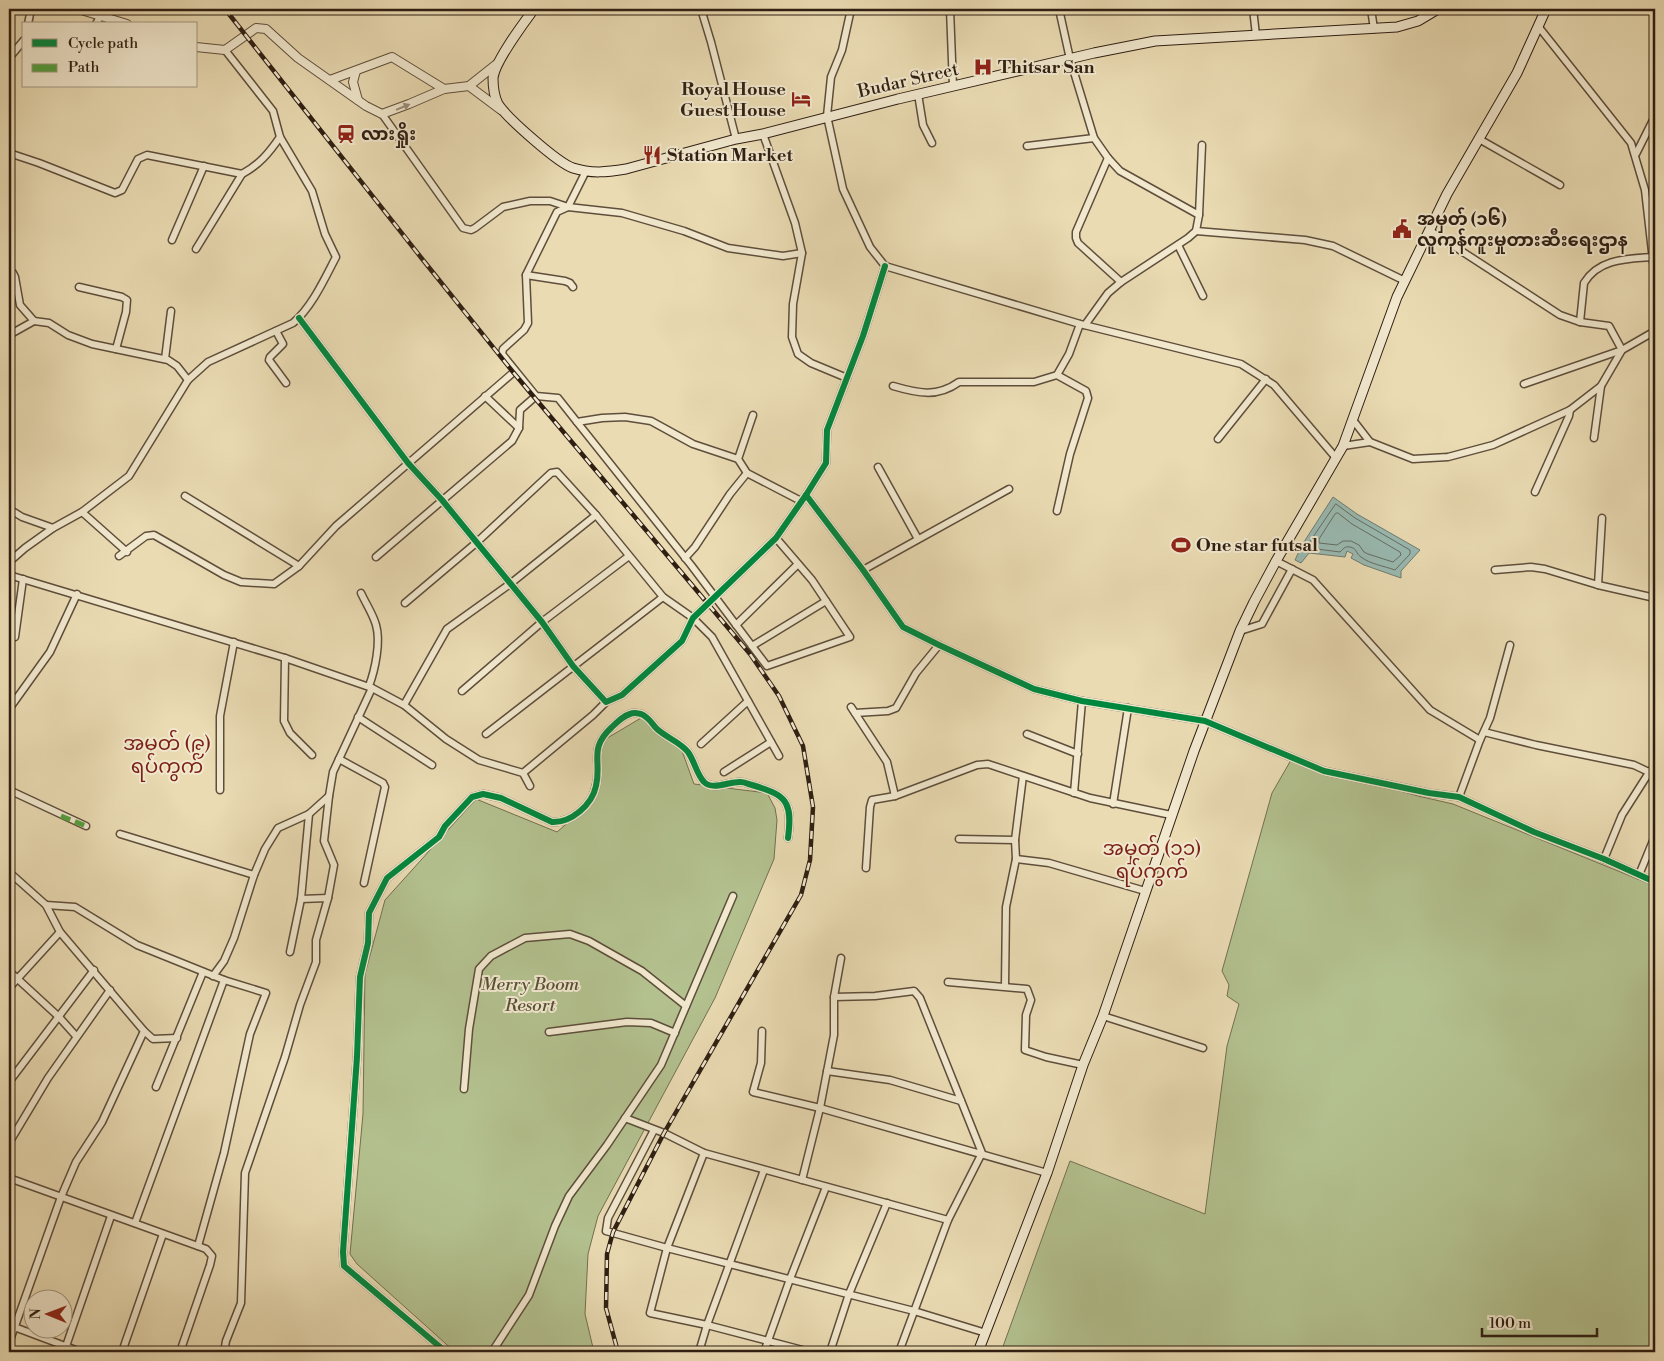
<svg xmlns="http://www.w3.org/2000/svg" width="1664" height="1361" font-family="'Libre Bodoni','Noto Sans Myanmar',serif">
	<rect width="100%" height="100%" fill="#eadbb3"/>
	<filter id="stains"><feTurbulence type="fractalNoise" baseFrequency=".004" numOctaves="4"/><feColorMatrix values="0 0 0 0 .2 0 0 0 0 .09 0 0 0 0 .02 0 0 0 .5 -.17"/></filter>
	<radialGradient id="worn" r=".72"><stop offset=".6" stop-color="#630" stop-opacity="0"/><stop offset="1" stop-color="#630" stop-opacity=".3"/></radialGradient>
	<g fill="#b3c18f" stroke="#717051">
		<path d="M641 718 682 751 694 784 767 793 775 808 777 820 774 859 715 998 598 1216 588 1254 585 1314 594 1352H455L357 1264 350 1254 363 1114 365 974 385 900 476 799 557 832 586 807 604 740Z"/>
		<path d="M1291 760 1418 796 1453 804 1655 886V1352H1001L1070 1161 1205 1214 1227 1046 1239 1004 1227 996 1229 985 1222 971 1272 793Z"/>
	</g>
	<path fill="#99bab2" stroke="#6f7c72" d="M1333 497 1357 514 1420 550 1401 571V578L1364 565 1351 558 1353 554 1347 551 1345 557 1309 553 1301 563 1295 560 1302 545Z"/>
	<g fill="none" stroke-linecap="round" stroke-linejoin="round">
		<g stroke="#646c62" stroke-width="1">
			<path d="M1336 504 1355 518 1410 550V554L1395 570C1384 566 1370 564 1361 557 1356 554 1357 548 1350 547 1345 546 1343 549 1340 552L1309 548 1308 545Z"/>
			<path d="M1338 513 1352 524 1400 552 1401 555 1393 562 1368 554 1364 552 1359 545 1351 541H1343L1337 545 1319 543V539L1335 514Z"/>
		</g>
		<g stroke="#5e4e3b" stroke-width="9">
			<g id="minor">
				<path d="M701 9 711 42 736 139"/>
				<path d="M851 9 842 50 831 77 827 116 843 189 870 247 885 266 1080 324 1241 364 1274 385 1336 458"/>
				<path d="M950 9 953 86"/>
				<path d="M1059 9 1070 59 1094 138 1108 158 1120 171 1199 215"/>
				<path d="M1253 9 1256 35"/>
				<path d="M1371 9 1374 29"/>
				<path d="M28 24 31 9"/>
				<path d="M96 24 101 15"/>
				<path d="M1538 26 1631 143 1645 190 1655 278"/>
				<path d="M9 58 24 40"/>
				<path d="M918 94 923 125 932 143"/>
				<path d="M382 114 463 228 471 230 475 228 503 207 530 201H550L568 207 622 213 684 231 728 248 783 256 802 253"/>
				<path d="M763 134 795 223 802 253 793 304 792 337 798 354 811 363 847 378"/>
				<path d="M1479 139 1560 185"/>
				<path d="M1027 146 1094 138"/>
				<path d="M9 153 39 163 115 193 122 190 138 159 147 155 242 174C259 165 269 153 280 137"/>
				<path d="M1636 154 1655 116"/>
				<path d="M1108 158 1076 232V238L1078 243 1121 282"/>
				<path d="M586 171 568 207 557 212 526 275 528 323 524 330 503 349 502 354 536 396 558 398 577 422 602 418 625 417 651 421 693 444 738 459 747 473 801 501"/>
				<path d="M1429 230 1560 315 1580 322 1609 326 1622 350 1524 384"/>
				<path d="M1196 231 1305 240 1333 246 1405 281"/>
				<path d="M172 240 204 166"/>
				<path d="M1178 245 1203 296"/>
				<path d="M196 249 242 174"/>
				<path d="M9 271 13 273 15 277 20 305 34 321 49 323 68 335 92 344 168 360 177 366 188 380"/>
				<path d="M526 275 565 281 570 283 573 287"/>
				<path d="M79 287 122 297 127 300 126 312 116 349"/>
				<path d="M299 318 408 463 442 500 542 622 573 666 606 702 622 695 682 641 693 618 776 538 806 495 826 463 827 430 863 336 885 266"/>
				<path d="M1580 322 1584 283C1599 258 1628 259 1653 257"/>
				<path d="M1085 325 1108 293 1121 282 1188 238 1196 231 1199 215 1202 145"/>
				<path d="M276 331 283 344 270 357 269 360 286 383"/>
				<path d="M9 335 34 321"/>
				<path d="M165 359 171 311"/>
				<path d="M1057 375 1086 391 1088 398 1070 454 1057 511"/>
				<path d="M893 386C917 393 937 398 959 382H1034L1057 375 1069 354 1080 324"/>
				<path d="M485 396 519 428"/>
				<path d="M577 422 691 565 767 666 850 637 812 580 776 538"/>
				<path d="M1594 438 1601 386"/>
				<path d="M1218 439 1266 379"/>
				<path d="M1370 442 1413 459 1448 457 1493 445 1570 410 1601 386 1622 350 1655 331"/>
				<path d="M1343 446 1370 442 1353 420"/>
				<path d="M738 459 753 415"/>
				<path d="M878 467 918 539"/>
				<path d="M1535 492 1569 416 1570 410"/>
				<path d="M806 495 863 570 903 627 939 645 1034 689 1082 701 1205 721 1324 771 1429 793 1459 797 1534 832 1604 859 1655 882"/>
				<path d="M185 496 299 566"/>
				<path d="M9 509 22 517 53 528"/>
				<path d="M82 512 127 552"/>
				<path d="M119 556 146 536 154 535 224 575 241 582 274 584 299 566 336 526 515 371"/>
				<path d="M376 557 512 441 519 428 520 410 536 396"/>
				<path d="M685 558 695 547 730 494 747 473"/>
				<path d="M1276 561 1313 580 1430 710 1480 740"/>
				<path d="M9 562 25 548 53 528 82 512 129 476 188 380 208 362 293 323C312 307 325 278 336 257L325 234 312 191 280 137 273 111 225 50"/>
				<path d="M863 570 1009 489"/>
				<path d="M1495 570 1531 567 1545 569 1598 585 1655 598"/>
				<path d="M9 575 285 658 372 688 333 772 329 796 324 841 334 865 328 898"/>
				<path d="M1598 585 1602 518"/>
				<path d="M361 593C366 604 373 614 376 625 381 642 375 670 369 686"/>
				<path d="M405 603 476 543 551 473 557 472 596 515 663 597 693 618 712 637 779 756"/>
				<path d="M736 625 798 564"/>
				<path d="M1240 631 1262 624 1292 569"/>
				<path d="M15 637 23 579"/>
				<path d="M752 646 826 601"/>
				<path d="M285 658 284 721 290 733 312 755"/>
				<path d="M372 688 404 705 446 739 479 760 523 773 530 786"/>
				<path d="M462 691 542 622 629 556"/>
				<path d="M404 705 447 629 510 584 596 515"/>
				<path d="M851 707 887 762 895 796"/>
				<path d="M9 709 50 652 77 594"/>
				<path d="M855 713 888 711 896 708 916 673 939 645"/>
				<path d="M358 717 432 765"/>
				<path d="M1484 732 1536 745 1634 765 1655 775"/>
				<path d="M486 734 663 597"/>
				<path d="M1027 734 1078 754"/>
				<path d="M701 744 748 701"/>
				<path d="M339 759 383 783 385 787 364 883"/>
				<path d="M724 772 771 742"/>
				<path d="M523 773 593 715 606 702"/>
				<path d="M9 790 86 826"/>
				<path d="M220 790V716L234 642"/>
				<path d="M1074 793 1082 701"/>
				<path d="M1459 797 1480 740 1490 718 1510 645"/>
				<path d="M1113 804 1128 708"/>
				<path d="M120 834 254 875"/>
				<path d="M959 839 1015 840"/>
				<path d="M1016 859 1049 863 1145 891"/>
				<path d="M1604 859 1622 815 1650 771"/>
				<path d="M866 868 870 807 872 800 895 796 977 765 988 764 1090 798 1171 815"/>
				<path d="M9 872 46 905 60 932 144 1031 102 1122 76 1162 61 1197 9 1343"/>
				<path d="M1639 875 1655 836"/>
				<path d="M46 905 75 907 137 945 224 980 135 1223"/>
				<path d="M290 952 301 899 309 814"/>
				<path d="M9 971 59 1017 76 1036"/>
				<path d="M213 976 224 961 234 938 254 875 265 849 278 828 309 814 329 796"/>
				<path d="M948 982 1027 989 1031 1000 1026 1015 1025 1050 1046 1057 1083 1065"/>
				<path d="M1005 986 1006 907 1016 859 1015 840 1023 776"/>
				<path d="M9 988 60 932"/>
				<path d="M834 997 875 996 914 991 920 998 982 1153 948 1220 899 1352"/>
				<path d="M1103 1016 1203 1048"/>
				<path d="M144 1031 153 1039 177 1038"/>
				<path d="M762 1031 761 1063 753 1092 820 1108 1047 1173"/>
				<path d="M549 1032 627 1022 651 1023 675 1033"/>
				<path d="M827 1071 890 1080 961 1101"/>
				<path d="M9 1082 94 970"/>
				<path d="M156 1087 203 972"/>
				<path d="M464 1089 469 1029 479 969 491 956 525 938 570 934 589 941 642 971 686 1006"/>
				<path d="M625 1118 664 1133 704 1153 948 1220"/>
				<path d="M654 1130 608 1218 606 1231 667 1248 914 1311 986 1333"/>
				<path d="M9 1143 48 1078 110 990"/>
				<path d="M704 1153 667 1248 650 1313 707 1325 810 1352"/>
				<path d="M9 1178 206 1249 212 1256 210 1265 180 1352"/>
				<path d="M802 1180 820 1108 834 1035V997L841 958"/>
				<path d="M198 1246 224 1153 250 1034 266 993 224 980"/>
				<path d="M9 1325 81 1352"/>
				<path d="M64 1352 111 1216"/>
				<path d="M122 1352 163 1234"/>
				<path d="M224 1352 226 1341 241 1303 245 1173 285 1057 300 1005 316 962V940L328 898 301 899"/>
				<path d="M446 1352 344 1266 343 1252 357 1057 360 977 368 943 369 913 387 878 439 837 445 826 472 797 483 794 501 798 552 822C571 823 592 805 596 786 602 761 588 749 612 727 618 721 623 716 630 714 634 712 637 713 641 714 649 717 652 724 657 729 667 738 680 742 688 752 695 762 696 773 704 782 713 791 730 781 741 782 744 782 748 784 752 785 786 795 793 801 788 838"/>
				<path d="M492 1352 529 1295 555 1226 569 1196 607 1145 661 1065 733 896"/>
				<path d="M699 1352 707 1325 764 1170"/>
				<path d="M764 1352 790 1279 826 1187"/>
				<path d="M830 1352 849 1294 887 1203"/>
			</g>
		</g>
		<g stroke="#5e4e3b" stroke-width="10">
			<g id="tertiary">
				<path d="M78 9 127 24"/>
				<path d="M196 47 225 50 256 28 266 29 298 58 366 106 382 114 409 104 444 89 469 86 501 110"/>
				<path d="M356 71 353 82 358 100"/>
				<path d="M330 80 392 57 444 89"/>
				<path d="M469 86 498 63"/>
			</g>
		</g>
		<g stroke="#2f1f13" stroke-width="11">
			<g id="secondary">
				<path d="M534 9C523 24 495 61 493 78 493 86 494 96 498 104 507 118 558 163 573 168 592 174 607 172 626 169L736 139 763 134 898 99 1094 53 1155 41 1397 27 1418 21 1438 9"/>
				<path d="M978 1352 1047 1173 1083 1065 1103 1016 1194 751 1240 631 1254 602 1276 561 1343 446 1397 297 1447 194 1517 73 1546 9"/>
			</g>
		</g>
		<use href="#minor" stroke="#f1e8ce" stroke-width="6"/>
		<use href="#tertiary" stroke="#f1e8ce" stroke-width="8"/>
		<use href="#secondary" stroke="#f1e8ce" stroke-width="9"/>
		<g stroke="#2f1f13" stroke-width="4.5">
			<path id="rail" d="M225 9 423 260 513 372 750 654 779 696 803 746 813 807 810 860 801 895 664 1133 613 1232 607 1254 606 1308 618 1352"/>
		</g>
		<use href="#rail" stroke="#f1e8ce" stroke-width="2.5" stroke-dasharray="8" stroke-linecap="butt"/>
		<path stroke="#52a23f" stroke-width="5" stroke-dasharray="10 5" stroke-linecap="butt" d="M61 816 86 826"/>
		<g stroke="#f1e8ce" stroke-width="9">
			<g id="cycleway">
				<path d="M299 318 408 463 442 500 542 622 573 666 606 702 622 695 682 641 693 618 776 538 806 495 826 463 827 430 863 336 885 266"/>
				<path d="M806 495 863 570 903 627 939 645 1034 689 1082 701 1205 721 1324 771 1429 793 1459 797 1534 832 1604 859 1655 882"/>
				<path d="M446 1352 344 1266 343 1252 357 1057 360 977 368 943 369 913 387 878 439 837 445 826 472 797 483 794 501 798 552 822C571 823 592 805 596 786 602 761 588 749 612 727 618 721 623 716 630 714 634 712 637 713 641 714 649 717 652 724 657 729 667 738 680 742 688 752 695 762 696 773 704 782 713 791 730 781 741 782 744 782 748 784 752 785 786 795 793 801 788 838"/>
			</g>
		</g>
		<use href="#cycleway" stroke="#00873e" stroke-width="6"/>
	</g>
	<defs><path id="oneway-solid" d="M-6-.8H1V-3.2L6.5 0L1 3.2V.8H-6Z" transform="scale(1.25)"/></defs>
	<use fill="#9a8e7a" href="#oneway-solid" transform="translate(403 107) rotate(-22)"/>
	<defs>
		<g id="hospital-bare" transform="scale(1.5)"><path d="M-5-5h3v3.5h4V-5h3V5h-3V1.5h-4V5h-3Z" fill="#8f2418" stroke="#f1e8ce" stroke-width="2.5" paint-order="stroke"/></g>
		<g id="hotel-bare" transform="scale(1.5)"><path d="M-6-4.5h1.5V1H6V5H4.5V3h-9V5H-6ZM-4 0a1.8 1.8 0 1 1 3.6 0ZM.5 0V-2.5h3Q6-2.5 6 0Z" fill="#8f2418" stroke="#f1e8ce" stroke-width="2.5" paint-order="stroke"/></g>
		<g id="station-bare" transform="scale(1.5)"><path d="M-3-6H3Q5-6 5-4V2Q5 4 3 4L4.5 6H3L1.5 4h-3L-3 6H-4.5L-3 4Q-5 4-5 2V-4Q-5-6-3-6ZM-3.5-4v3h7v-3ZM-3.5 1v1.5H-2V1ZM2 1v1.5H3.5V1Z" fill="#8f2418" stroke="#f1e8ce" stroke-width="2.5" paint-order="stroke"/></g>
		<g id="restaurant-bare" transform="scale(1.5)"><path d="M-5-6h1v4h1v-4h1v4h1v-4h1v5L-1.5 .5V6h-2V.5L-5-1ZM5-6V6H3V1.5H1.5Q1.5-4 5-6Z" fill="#8f2418" stroke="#f1e8ce" stroke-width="2.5" paint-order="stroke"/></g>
		<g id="civic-bare" transform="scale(1.5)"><path d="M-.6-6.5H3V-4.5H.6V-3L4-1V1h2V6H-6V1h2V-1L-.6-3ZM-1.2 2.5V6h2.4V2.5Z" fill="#8f2418" stroke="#f1e8ce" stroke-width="2.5" paint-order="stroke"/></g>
		<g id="stadium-bare" transform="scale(1.5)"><path d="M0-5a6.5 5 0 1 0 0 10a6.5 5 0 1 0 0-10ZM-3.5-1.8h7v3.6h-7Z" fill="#8f2418" stroke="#f1e8ce" stroke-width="2.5" paint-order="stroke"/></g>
	</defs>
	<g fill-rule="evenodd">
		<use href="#hospital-bare" x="983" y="67"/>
		<use href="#hotel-bare" x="801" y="99"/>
		<use href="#station-bare" x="346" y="134"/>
		<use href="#restaurant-bare" x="652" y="155"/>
		<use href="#civic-bare" x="1402" y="229"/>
		<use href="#stadium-bare" x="1181" y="545"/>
	</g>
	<g text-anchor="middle" stroke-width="4" stroke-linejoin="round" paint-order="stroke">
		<g font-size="18" font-weight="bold" fill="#2f1f13" stroke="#f1e8ce" text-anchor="start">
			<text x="998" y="73">Thitsar San</text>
			<text x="786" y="95" text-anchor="end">Royal House<tspan x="786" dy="21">Guest House</tspan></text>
			<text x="361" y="140">လားရှိုး</text>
			<text x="667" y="161">Station Market</text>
			<text x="1417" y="225">အမှတ် (၁၆)<tspan x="1417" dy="21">လူကုန်ကူးမှုတားဆီးရေးဌာန</tspan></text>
			<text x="1196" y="551">One star futsal</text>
		</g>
		<g font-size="18" fill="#2f1f13" stroke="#f1e8ce">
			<text transform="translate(908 80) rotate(-13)" y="6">Budar Street</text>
		</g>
		<g font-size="18" font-style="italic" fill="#575038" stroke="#f1e8ce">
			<text x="530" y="990">Merry Boom<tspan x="530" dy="21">Resort</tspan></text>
		</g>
		<g font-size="20" fill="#7a1f14" stroke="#f1e8ce">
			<text x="167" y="750">အမှတ် (၉)<tspan x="167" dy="23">ရပ်ကွက်</tspan></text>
			<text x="1152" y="855">အမှတ် (၁၁)<tspan x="1152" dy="23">ရပ်ကွက်</tspan></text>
		</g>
	</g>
	<rect width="1664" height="1361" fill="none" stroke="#eadbb3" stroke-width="30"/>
	<rect x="10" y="10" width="1644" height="1341" fill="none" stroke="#2f1f13" stroke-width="2.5"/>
	<rect x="15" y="15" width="1634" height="1331" fill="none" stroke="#2f1f13"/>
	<rect x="22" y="22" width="175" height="65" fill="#f1e8ce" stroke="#a39883"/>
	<rect x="32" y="39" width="25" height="8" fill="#00873e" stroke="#a39883"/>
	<text x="68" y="48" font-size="15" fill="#2f1f13">Cycle path</text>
	<rect x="32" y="64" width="25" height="8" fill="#52a23f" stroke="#a39883"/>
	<text x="68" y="72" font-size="15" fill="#2f1f13">Path</text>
	<g transform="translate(48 1314) rotate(271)"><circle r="24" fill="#f1e8ce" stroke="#a39883"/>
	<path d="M0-4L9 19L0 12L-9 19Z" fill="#8f2418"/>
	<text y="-8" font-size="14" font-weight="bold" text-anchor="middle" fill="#2f1f13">N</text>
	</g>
	<path d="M1482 1328v8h115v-8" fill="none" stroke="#2f1f13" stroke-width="2.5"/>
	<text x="1489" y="1328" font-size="15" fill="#2f1f13" stroke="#f1e8ce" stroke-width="4" paint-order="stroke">100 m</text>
	<rect width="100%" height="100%" filter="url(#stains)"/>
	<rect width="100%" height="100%" fill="url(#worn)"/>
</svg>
